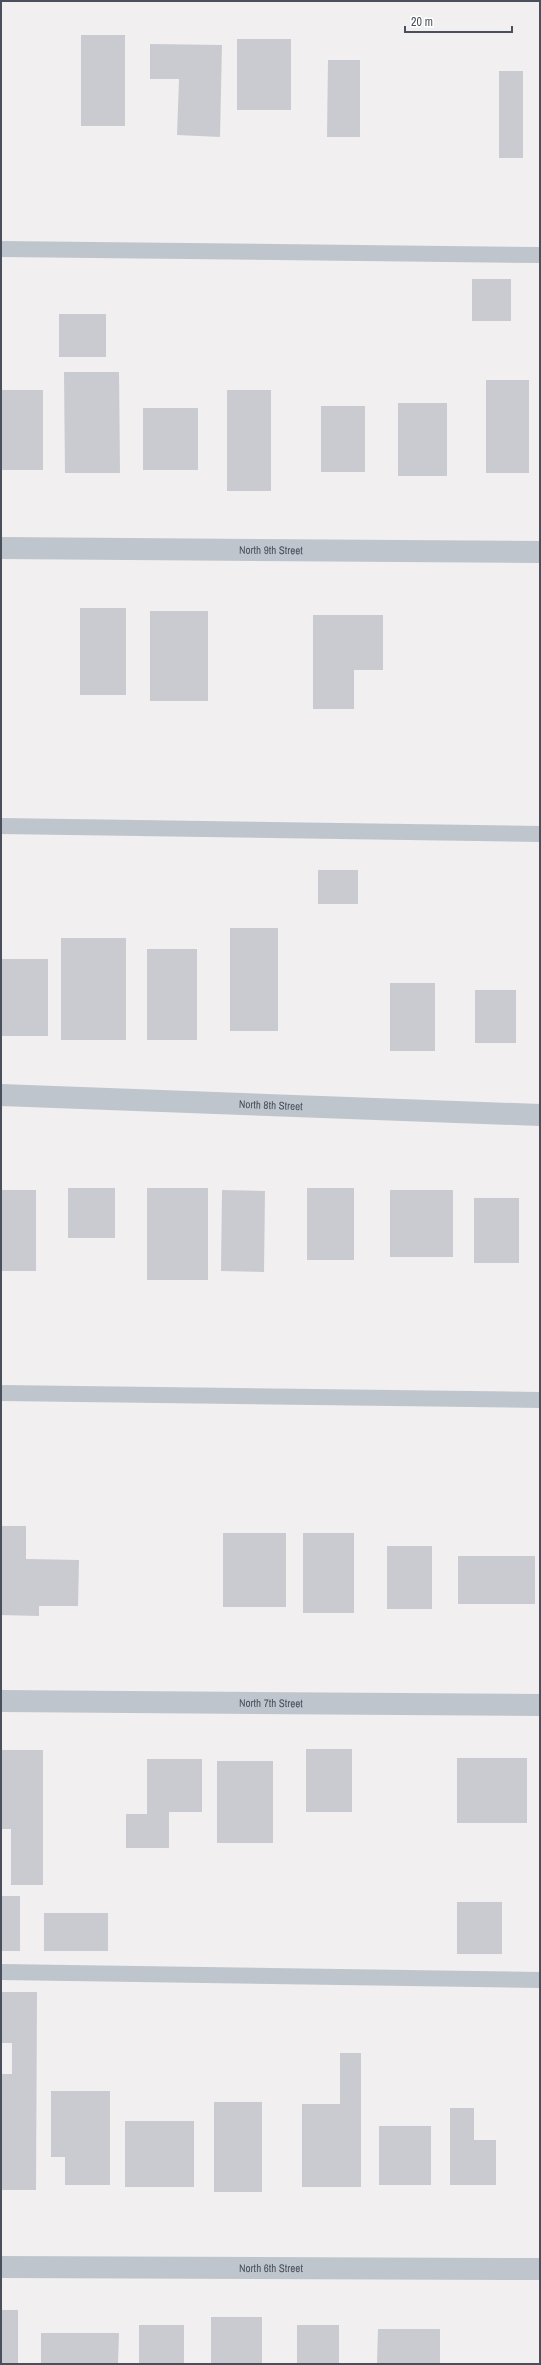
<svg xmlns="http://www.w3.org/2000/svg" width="541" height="2365" font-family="'Archivo Narrow',sans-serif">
	<rect width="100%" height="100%" fill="#f1efef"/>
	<g fill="#c9cbd1">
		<rect x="81" y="35" width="44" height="91"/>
		<rect x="237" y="39" width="54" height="71"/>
		<path d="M150 44 222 45 220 137 177 135 179 79H150Z"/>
		<path d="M328 60H360V137H327Z"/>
		<rect x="499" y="71" width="24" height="87"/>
		<rect x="472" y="279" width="39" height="42"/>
		<rect x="59" y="314" width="47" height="43"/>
		<path d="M64 372H119L120 473H65Z"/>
		<rect x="486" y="380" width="43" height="93"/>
		<rect x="1" y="390" width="42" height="80"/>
		<rect x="227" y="390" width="44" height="101"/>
		<rect x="398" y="403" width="49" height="73"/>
		<rect x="321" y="406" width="44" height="66"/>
		<rect x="143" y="408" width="55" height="62"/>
		<rect x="80" y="608" width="46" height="87"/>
		<rect x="150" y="611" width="58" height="90"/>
		<path d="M313 615H383V670H354V709H313Z"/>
		<rect x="318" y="870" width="40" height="34"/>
		<rect x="230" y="928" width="48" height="103"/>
		<rect x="61" y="938" width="65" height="102"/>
		<rect x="147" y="949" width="50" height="91"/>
		<rect x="1" y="959" width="47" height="77"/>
		<rect x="390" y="983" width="45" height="68"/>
		<rect x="475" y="990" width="41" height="53"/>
		<rect x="68" y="1188" width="47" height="50"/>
		<rect x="147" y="1188" width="61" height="92"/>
		<rect x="307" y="1188" width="47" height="72"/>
		<rect x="1" y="1190" width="35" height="81"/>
		<path d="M222 1190 265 1191 264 1272 221 1271Z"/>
		<rect x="390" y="1190" width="63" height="67"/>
		<rect x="474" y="1198" width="45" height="65"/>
		<path d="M1 1526H26V1559L79 1560 78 1606H39V1616L1 1615Z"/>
		<rect x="223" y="1533" width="63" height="74"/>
		<rect x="303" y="1533" width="51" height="80"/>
		<rect x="387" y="1546" width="45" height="63"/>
		<rect x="458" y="1556" width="77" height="48"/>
		<rect x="306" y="1749" width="46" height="63"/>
		<path d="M1 1750H43V1885H11V1829H1Z"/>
		<rect x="457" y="1758" width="70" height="65"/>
		<path d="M147 1759H202V1812H169V1848H126V1814H147Z"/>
		<rect x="217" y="1761" width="56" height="82"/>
		<rect x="1" y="1896" width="19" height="55"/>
		<rect x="457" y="1902" width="45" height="52"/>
		<rect x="44" y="1913" width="64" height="38"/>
		<path d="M1 1992H37L36 2190H1V2074H12V2043H1Z"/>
		<path d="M340 2053H361V2187H302V2104H340Z"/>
		<path d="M51 2091H110V2185H65V2157H51Z"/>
		<rect x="214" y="2102" width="48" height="90"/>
		<path d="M450 2108H474V2140H496V2185H450Z"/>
		<rect x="125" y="2121" width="69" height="66"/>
		<rect x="379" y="2126" width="52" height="59"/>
		<rect x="1" y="2310" width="17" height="54"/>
		<rect x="211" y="2317" width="51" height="47"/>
		<rect x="139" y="2325" width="45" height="39"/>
		<rect x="297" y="2325" width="42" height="39"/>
		<path d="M378 2329H440V2364H377Z"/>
		<path d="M41 2333H119L118 2364H41Z"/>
	</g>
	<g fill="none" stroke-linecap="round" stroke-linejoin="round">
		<g stroke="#bfc5cd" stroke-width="16">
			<path d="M1 249 540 255"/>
			<path d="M1 826 540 834"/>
			<path d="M1 1393 540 1400"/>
			<path d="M1 1972 540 1980"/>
		</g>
		<g stroke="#bfc5cd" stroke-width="22">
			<path id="s1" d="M1 548 540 552"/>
			<path id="s2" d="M1 1095 540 1115"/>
			<path id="s3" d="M1 1701 540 1705"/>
			<path id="s4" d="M1 2267 540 2269"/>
		</g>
	</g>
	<g text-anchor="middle" stroke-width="4" stroke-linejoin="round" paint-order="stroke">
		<g font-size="11" fill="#49505b" stroke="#fff">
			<text dy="4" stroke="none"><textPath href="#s1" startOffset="270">North 9th Street</textPath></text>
			<text dy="4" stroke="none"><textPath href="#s2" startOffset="270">North 8th Street</textPath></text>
			<text dy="4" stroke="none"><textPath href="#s3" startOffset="270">North 7th Street</textPath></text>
			<text dy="4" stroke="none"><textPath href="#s4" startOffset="270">North 6th Street</textPath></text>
		</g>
	</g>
	<rect width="541" height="2365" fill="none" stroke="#49505b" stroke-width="4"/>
	<path d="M405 26v6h107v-6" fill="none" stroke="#49505b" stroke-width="2"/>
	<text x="411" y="26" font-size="12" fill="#49505b" stroke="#ffffff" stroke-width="3" paint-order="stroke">20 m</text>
</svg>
